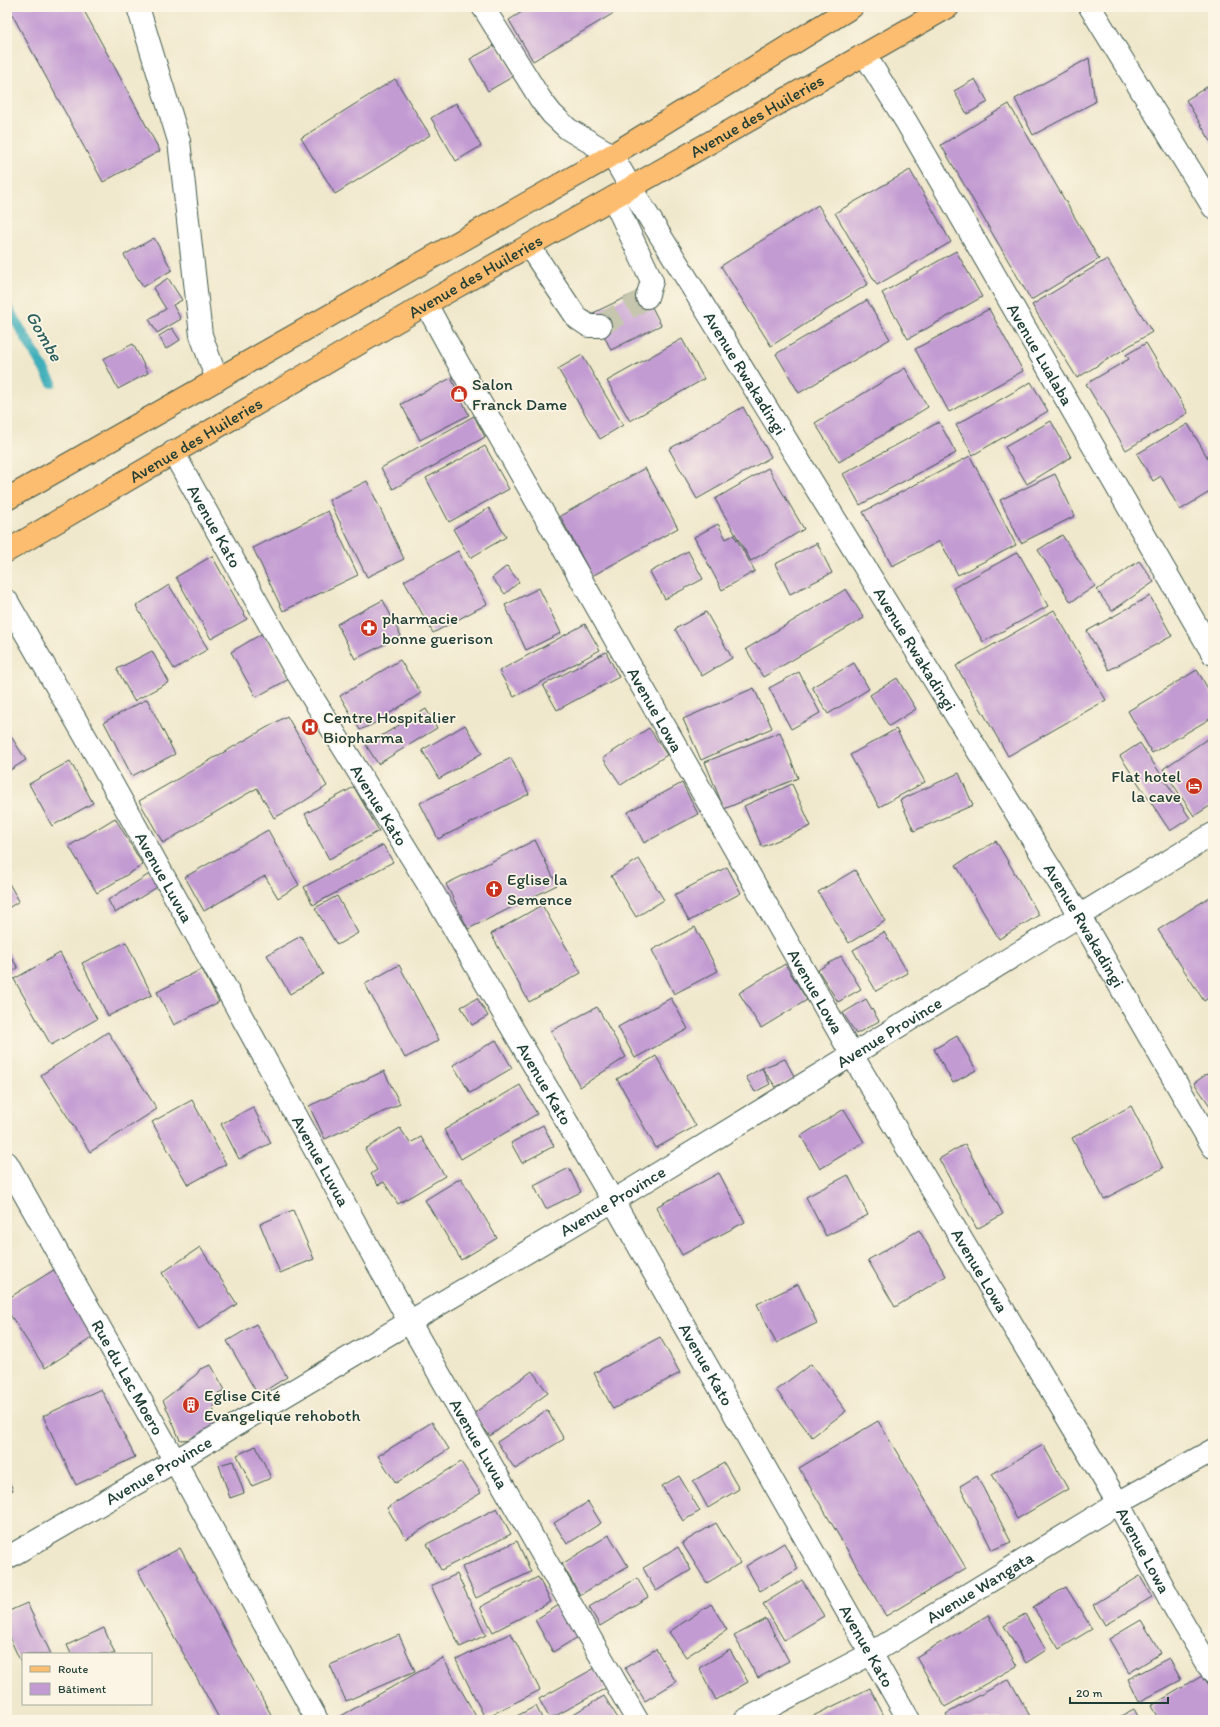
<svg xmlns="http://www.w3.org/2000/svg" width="1220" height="1727" font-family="Itim,sans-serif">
	<rect width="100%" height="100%" fill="#fcf5e5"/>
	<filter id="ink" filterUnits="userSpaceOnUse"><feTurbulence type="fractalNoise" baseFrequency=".025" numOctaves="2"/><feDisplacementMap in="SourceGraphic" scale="8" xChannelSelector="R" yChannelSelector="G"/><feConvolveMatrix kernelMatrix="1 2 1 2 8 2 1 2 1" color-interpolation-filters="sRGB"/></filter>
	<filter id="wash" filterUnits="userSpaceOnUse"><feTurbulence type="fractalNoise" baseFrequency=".012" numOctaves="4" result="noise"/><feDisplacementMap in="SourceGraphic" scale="16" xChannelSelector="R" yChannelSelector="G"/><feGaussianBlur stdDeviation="0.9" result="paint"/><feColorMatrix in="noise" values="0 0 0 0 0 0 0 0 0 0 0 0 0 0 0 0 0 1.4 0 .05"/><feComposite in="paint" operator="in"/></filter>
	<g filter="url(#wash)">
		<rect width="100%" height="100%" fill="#f0e8cc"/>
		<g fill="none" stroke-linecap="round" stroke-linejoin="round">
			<path stroke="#3eaeba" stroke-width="10" d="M7 306 52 383"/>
		</g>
		<g id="blocks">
			<g fill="#c39bd3">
				<path d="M8 7H82L160 151 103 182Z"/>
				<path d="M530 7H624L533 61 509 20Z"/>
				<path d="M496 45 514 76 488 91 470 59Z"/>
				<path d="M1089 58 1095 102 1033 135 1015 99Z"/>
				<path d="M395 79 430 135 335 194 301 138Z"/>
				<path d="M975 79 988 102 967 114 954 91Z"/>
				<path d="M1213 83V145L1186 100Z"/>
				<path d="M456 103 481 146 456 161 431 118Z"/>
				<path d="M1009 104 1099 259 1031 300 941 145Z"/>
				<path d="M910 170 951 242 877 285 835 213Z"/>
				<path d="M818 205 868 284 771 346 721 266Z"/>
				<path d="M154 238 172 270 143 287 124 255Z"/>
				<path d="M956 251 982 297 908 339 882 293Z"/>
				<path d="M1107 259 1152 332 1077 378 1032 305Z"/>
				<path d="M168 278 182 300 173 305 181 319 157 333 149 319 166 309 153 288Z"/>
				<path d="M643 289 661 325 611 350 593 313Z"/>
				<path d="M867 300 890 339 799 393 776 354Z"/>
				<path d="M989 309 1023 371 949 412 915 349Z"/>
				<path d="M172 328 180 340 166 349 159 336Z"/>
				<path d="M682 339 704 379 630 421 607 381Z"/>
				<path d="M1146 343 1188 413 1126 450 1086 384 1129 359 1126 355Z"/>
				<path d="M133 344 148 373 118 389 103 359Z"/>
				<path d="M582 355 623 425 600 439 558 369Z"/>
				<path d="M905 368 928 407 839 462 815 423Z"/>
				<path d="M451 378 469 415 420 440 401 404Z"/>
				<path d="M1031 382 1048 411 973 455 956 425Z"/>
				<path d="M743 407 771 457 697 499 669 449Z"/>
				<path d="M474 416 485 437 393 489 381 468Z"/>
				<path d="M1051 421 1071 457 1027 484 1005 447Z"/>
				<path d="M939 422 956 453 860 505 843 474Z"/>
				<path d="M1188 424 1213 467V490L1180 510 1161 476 1153 481 1137 454Z"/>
				<path d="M485 446 509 489 449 522 426 478Z"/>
				<path d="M970 456 1016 545 958 575 940 541 892 566 863 512Z"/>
				<path d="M645 468 678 528 592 576 560 516Z"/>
				<path d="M768 468 804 529 751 561 715 499Z"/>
				<path d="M1055 474 1075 516 1021 543 1000 500Z"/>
				<path d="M367 481 404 559 367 577 329 500Z"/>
				<path d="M489 508 506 537 470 558 453 529Z"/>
				<path d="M328 511 358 575 283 611 253 548Z"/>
				<path d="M718 524 726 539 734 535 755 571 722 590 694 537Z"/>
				<path d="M1062 535 1095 586 1071 602 1038 550Z"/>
				<path d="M817 543 832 573 790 594 775 564Z"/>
				<path d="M458 551 487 604 433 633 404 581Z"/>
				<path d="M688 551 703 579 665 599 650 572Z"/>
				<path d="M1018 552 1048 606 983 642 953 588Z"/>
				<path d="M212 556 247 619 211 639 176 577Z"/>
				<path d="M1139 561 1154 582 1112 611 1097 590Z"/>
				<path d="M507 566 519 582 505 594 492 578Z"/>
				<path d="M169 585 208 649 174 669 136 606Z"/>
				<path d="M539 588 561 633 526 650 505 605Z"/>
				<path d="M846 589 864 618 763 677 746 649Z"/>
				<path d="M1150 596 1172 636 1109 670 1087 631Z"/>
				<path d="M383 600 401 636 355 659 337 624Z"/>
				<path d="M1054 610 1106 700 1008 756 956 666Z"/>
				<path d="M706 612 732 658 702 676 675 629Z"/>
				<path d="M585 624 600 650 514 697 499 671Z"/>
				<path d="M263 633 289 679 256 697 231 652Z"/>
				<path d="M152 651 169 682 134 701 117 669Z"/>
				<path d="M606 652 619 677 557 710 543 685Z"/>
				<path d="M400 660 421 693 375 723 360 730 340 696Z"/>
				<path d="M854 663 869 689 828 714 812 687Z"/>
				<path d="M1197 670 1213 697V717L1152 753 1128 711Z"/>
				<path d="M799 672 820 713 791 729 769 688Z"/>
				<path d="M897 678 916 709 889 726 870 695Z"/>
				<path d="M754 688 772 728 701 760 683 719Z"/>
				<path d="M147 699 175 754 132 776 104 722Z"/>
				<path d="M426 709 437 728 378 764 366 745Z"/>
				<path d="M287 716 327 786 300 804 274 818 257 788 163 843 139 801Z"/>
				<path d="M465 725 482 753 439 779 422 750Z"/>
				<path d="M649 728 667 755 621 785 603 758Z"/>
				<path d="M896 729 925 782 879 807 850 755Z"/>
				<path d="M7 730 26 760 7 772Z"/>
				<path d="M780 732 798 778 724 809 705 762Z"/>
				<path d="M1213 735V804L1194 816 1163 769Z"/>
				<path d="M1140 743 1190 818 1170 831 1120 756Z"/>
				<path d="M511 758 529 794 438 839 420 803Z"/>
				<path d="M70 761 93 803 52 826 29 784Z"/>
				<path d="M959 773 973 805 914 831 900 800Z"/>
				<path d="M682 783 698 814 644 843 628 812Z"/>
				<path d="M792 784 811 826 762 847 744 806Z"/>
				<path d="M354 787 379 831 329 859 305 814Z"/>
				<path d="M115 818 143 865 97 893 69 846Z"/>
				<path d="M268 830 299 885 278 898 265 876 204 911 185 877Z"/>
				<path d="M535 840 557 885 468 929 446 884Z"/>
				<path d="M996 841 1039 915 999 939 956 865Z"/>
				<path d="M383 845 393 862 313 905 304 887Z"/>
				<path d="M639 859 664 900 636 917 611 876Z"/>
				<path d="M727 867 741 893 689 921 674 895Z"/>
				<path d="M855 870 885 921 849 943 818 892Z"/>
				<path d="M151 873 159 886 115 913 108 900Z"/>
				<path d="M7 880 19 901 7 909Z"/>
				<path d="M1213 895V995L1204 1001 1158 930Z"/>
				<path d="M337 896 358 933 337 945 315 908Z"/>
				<path d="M542 905 581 973 529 1002 491 934Z"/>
				<path d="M695 927 718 971 674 994 652 950Z"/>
				<path d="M884 932 908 973 876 991 853 950Z"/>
				<path d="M301 936 323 974 290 994 267 955Z"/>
				<path d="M126 942 152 995 108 1016 82 963Z"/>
				<path d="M7 950 18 968 7 975Z"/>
				<path d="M60 953 97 1019 51 1045 14 979Z"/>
				<path d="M841 956 861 989 838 1002 818 970Z"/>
				<path d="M785 964 807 1000 761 1028 739 993Z"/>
				<path d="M399 965 439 1040 405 1058 365 984Z"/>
				<path d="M202 969 219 1002 174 1025 157 992Z"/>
				<path d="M477 998 488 1016 472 1025 461 1007Z"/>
				<path d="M671 998 688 1029 635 1058 618 1027Z"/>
				<path d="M866 999 879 1021 856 1034 843 1013Z"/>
				<path d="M597 1007 626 1057 580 1087 551 1031Z"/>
				<path d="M108 1032 157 1109 90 1152 41 1075Z"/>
				<path d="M957 1036 976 1070 953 1083 934 1049Z"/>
				<path d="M496 1040 512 1068 470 1093 453 1065Z"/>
				<path d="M656 1056 696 1126 656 1148 617 1079Z"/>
				<path d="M785 1059 795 1078 776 1087 762 1068Z"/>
				<path d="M762 1068 770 1084 755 1092 746 1077Z"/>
				<path d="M1213 1070V1110L1194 1083Z"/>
				<path d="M384 1071 400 1104 325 1139 309 1106Z"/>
				<path d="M520 1085 537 1114 461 1159 444 1130Z"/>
				<path d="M192 1100 226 1164 188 1185 152 1122Z"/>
				<path d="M1131 1106 1163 1168 1104 1199 1072 1138Z"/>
				<path d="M253 1107 271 1143 239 1159 221 1124Z"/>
				<path d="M844 1109 864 1142 820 1169 801 1136Z"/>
				<path d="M543 1125 554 1146 522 1163 511 1143Z"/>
				<path d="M400 1128 410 1143 421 1137 445 1176 398 1204 384 1182 378 1185 371 1174 377 1170 365 1149Z"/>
				<path d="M965 1144 1003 1214 977 1229 939 1159Z"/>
				<path d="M569 1168 581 1192 546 1209 534 1186Z"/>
				<path d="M719 1173 745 1222 682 1255 656 1207Z"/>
				<path d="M848 1175 868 1215 826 1236 806 1197Z"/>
				<path d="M461 1178 497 1238 461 1260 425 1200Z"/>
				<path d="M293 1210 314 1259 280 1273 260 1224Z"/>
				<path d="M919 1230 946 1276 895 1307 868 1260Z"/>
				<path d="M200 1247 237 1304 199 1329 162 1273Z"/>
				<path d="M57 1268 98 1334 45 1368 7 1310V1299Z"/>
				<path d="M798 1284 817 1323 776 1343 757 1304Z"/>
				<path d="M256 1324 287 1377 258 1395 227 1341Z"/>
				<path d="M660 1337 680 1373 613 1409 594 1373Z"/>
				<path d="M811 1364 846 1411 812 1437 776 1390Z"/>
				<path d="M211 1365 225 1390 218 1393 221 1402 212 1407 221 1426 196 1439 180 1440 163 1400 197 1374 200 1369Z"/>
				<path d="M532 1371 548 1393 490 1436 473 1414Z"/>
				<path d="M101 1389 135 1457 76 1485 43 1416Z"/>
				<path d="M547 1410 564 1439 515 1469 497 1442Z"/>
				<path d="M878 1421 966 1568 886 1616 799 1468Z"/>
				<path d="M432 1422 449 1449 396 1483 378 1456Z"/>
				<path d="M1043 1445 1068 1489 1017 1519 992 1474Z"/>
				<path d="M256 1446 271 1478 252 1486 237 1455Z"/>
				<path d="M233 1461 244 1493 230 1498 219 1465Z"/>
				<path d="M461 1462 481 1493 406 1539 387 1508Z"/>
				<path d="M724 1463 739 1489 708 1508 693 1481Z"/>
				<path d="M679 1476 700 1511 683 1521 662 1486Z"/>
				<path d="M977 1476 1011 1542 992 1550 960 1486Z"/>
				<path d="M7 1477 13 1490 7 1493Z"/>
				<path d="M588 1502 601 1523 567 1544 554 1523Z"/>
				<path d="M497 1508 511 1534 441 1570 427 1544Z"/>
				<path d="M716 1523 740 1563 707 1583 682 1543Z"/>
				<path d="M609 1535 628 1566 580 1595 562 1564Z"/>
				<path d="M517 1541 531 1572 476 1598 462 1567Z"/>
				<path d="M784 1543 798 1569 760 1591 746 1566Z"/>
				<path d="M678 1547 691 1570 656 1591 643 1568Z"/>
				<path d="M180 1548 274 1720H220L138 1571Z"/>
				<path d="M457 1574 486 1635 460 1647 431 1586Z"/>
				<path d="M1140 1576 1152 1597 1105 1625 1093 1605Z"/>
				<path d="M538 1577 551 1602 493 1632 480 1607Z"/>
				<path d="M637 1578 648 1597 600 1626 589 1607Z"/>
				<path d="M802 1580 824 1616 784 1640 763 1604Z"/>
				<path d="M1066 1587 1092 1629 1059 1649 1033 1607Z"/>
				<path d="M27 1603 51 1654H23V1667L7 1632V1612Z"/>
				<path d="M711 1604 727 1630 686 1657 669 1632Z"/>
				<path d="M559 1605 578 1637 553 1652 535 1620Z"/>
				<path d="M1025 1614 1046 1650 1026 1663 1004 1626Z"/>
				<path d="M988 1615 1017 1666 945 1707 916 1657Z"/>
				<path d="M766 1619 789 1661 758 1678 734 1636Z"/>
				<path d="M1141 1620 1161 1653 1129 1673 1109 1639Z"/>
				<path d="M104 1628 115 1654H71L67 1645Z"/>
				<path d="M511 1633 540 1690 485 1718 456 1660Z"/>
				<path d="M399 1635 415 1671 346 1701 330 1665Z"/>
				<path d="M656 1649 676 1682 645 1701 625 1668Z"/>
				<path d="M730 1650 748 1682 716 1700 699 1668Z"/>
				<path d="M443 1658 478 1720H334Z"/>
				<path d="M1169 1658 1181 1680 1139 1702 1128 1679Z"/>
				<path d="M595 1668 606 1688 550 1719 539 1699Z"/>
				<path d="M1202 1676 1213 1695V1718L1210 1720H1159L1151 1706Z"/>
				<path d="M1009 1679 1031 1718 1028 1720H949L946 1714Z"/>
				<path d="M870 1688 886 1720H805Z"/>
				<path d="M604 1696 619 1720H563Z"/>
				<path d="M536 1706 543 1720H514L513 1718Z"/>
				<path d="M1134 1709 1140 1720H1113Z"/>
			</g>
		</g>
	</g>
	<g filter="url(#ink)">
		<use href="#blocks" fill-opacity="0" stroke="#3e574b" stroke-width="1"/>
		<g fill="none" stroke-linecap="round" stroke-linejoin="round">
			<path stroke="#c6c6ae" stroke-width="22" stroke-dasharray="22 11" stroke-linecap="butt" d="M600 326 647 297"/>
			<g stroke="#3e574b" stroke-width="24">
				<g id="minor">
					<path d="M138 7 179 141 201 335 217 380"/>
					<path id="s1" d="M483 7 541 100 552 114 568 129 612 155 631 188 1079 915 1213 1147"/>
					<path d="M1090 7 1213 207"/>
					<path id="s2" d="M865 55 907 123 1213 654"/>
					<path d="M613 198 652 281 647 297"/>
					<path d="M529 246 577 318 589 326H600"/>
					<path id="s3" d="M426 304 468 381 852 1055 1118 1503 1174 1607 1213 1673"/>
					<path id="s4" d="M173 452 291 663 428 884 613 1201 909 1720"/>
					<path id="s5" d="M7 601 96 755 221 979 409 1321 637 1720"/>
					<path id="s6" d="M7 1163 175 1461 317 1720"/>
					<path id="s7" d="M7 1558 175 1461 613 1201 1213 834"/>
					<path id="s8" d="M745 1720 870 1654 1118 1503 1213 1450"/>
				</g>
			</g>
			<g stroke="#3e574b" stroke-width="24">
				<g id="major">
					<path d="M7 499 612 155 852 7"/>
					<path id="s9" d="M7 551 426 304 948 7"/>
				</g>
			</g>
			<use href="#minor" stroke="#fff" stroke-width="22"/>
			<use href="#major" stroke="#fcbd6f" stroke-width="22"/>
		</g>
	</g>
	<defs>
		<g id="shop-disc" transform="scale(0.9)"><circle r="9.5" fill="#c8321e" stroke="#fcf5e5"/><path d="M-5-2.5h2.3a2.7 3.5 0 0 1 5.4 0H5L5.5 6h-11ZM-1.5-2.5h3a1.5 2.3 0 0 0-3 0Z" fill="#fff"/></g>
		<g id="pharmacy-disc" transform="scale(0.9)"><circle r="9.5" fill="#c8321e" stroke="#fcf5e5"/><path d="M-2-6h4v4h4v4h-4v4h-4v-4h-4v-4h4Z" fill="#fff"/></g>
		<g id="hospital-disc" transform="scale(0.9)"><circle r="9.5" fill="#c8321e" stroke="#fcf5e5"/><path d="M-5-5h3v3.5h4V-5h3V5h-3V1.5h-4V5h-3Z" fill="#fff"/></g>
		<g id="hotel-disc" transform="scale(0.9)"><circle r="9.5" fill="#c8321e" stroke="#fcf5e5"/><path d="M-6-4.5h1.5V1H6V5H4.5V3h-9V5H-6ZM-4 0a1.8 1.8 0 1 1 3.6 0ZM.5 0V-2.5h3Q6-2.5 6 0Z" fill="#fff"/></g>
		<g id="church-disc" transform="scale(0.9)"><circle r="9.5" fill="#c8321e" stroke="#fcf5e5"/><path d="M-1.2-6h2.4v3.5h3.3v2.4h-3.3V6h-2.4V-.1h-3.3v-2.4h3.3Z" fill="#fff"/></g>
		<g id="building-disc" transform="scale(0.9)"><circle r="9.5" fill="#c8321e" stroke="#fcf5e5"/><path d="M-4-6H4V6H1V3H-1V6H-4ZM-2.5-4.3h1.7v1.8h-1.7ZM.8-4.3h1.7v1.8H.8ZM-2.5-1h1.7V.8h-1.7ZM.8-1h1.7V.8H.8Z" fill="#fff"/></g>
	</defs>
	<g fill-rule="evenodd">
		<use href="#shop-disc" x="459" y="394"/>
		<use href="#pharmacy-disc" x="369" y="628"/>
		<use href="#hospital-disc" x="310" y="727"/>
		<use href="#hotel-disc" x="1194" y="786"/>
		<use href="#church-disc" x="494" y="889"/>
		<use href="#building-disc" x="191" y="1405"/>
	</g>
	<g text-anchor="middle" stroke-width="3.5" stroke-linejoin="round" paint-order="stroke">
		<g font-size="17" fill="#1f3d34" stroke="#fcf5e5">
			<text dy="6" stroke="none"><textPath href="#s9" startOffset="867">Avenue des Huileries</textPath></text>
			<text dy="6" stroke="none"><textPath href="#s9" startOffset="543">Avenue des Huileries</textPath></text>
			<text dy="6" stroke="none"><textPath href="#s2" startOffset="347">Avenue Lualaba</textPath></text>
			<text dy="6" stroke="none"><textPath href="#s1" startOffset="456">Avenue Rwakadingi</textPath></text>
			<text dy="6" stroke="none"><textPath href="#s9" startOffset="219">Avenue des Huileries</textPath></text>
			<text dy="6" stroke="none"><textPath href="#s4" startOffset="85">Avenue Kato</textPath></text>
			<text dy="6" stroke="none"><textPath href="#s1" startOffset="780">Avenue Rwakadingi</textPath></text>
			<text dy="6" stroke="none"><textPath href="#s3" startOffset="466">Avenue Lowa</textPath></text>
			<text dy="6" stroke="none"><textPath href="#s4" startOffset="409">Avenue Kato</textPath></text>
			<text dy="6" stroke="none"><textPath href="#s5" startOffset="318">Avenue Luvua</textPath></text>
			<text dy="6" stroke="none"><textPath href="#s1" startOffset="1104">Avenue Rwakadingi</textPath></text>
			<text dy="6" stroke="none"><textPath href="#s3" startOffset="790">Avenue Lowa</textPath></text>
			<text dy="6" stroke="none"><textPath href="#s7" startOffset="1027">Avenue Province</textPath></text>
			<text dy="6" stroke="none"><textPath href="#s4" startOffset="733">Avenue Kato</textPath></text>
			<text dy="6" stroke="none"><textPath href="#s5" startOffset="642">Avenue Luvua</textPath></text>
			<text dy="6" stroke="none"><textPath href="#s7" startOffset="703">Avenue Province</textPath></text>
			<text dy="6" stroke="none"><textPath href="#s3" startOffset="1114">Avenue Lowa</textPath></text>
			<text dy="6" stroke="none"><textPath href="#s4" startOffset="1057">Avenue Kato</textPath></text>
			<text dy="6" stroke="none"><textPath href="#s6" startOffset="246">Rue du Lac Moero</textPath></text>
			<text dy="6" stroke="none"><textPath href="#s5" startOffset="966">Avenue Luvua</textPath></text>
			<text dy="6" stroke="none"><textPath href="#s7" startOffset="175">Avenue Province</textPath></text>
			<text dy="6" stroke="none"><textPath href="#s3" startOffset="1438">Avenue Lowa</textPath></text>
			<text dy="6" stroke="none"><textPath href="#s8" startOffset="270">Avenue Wangata</textPath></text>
			<text dy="6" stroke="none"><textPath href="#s4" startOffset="1381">Avenue Kato</textPath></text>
		</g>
		<g font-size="17" fill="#1f3d34" stroke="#fcf5e5" text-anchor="start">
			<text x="472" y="390">Salon<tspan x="472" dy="20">Franck Dame</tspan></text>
			<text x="382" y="624">pharmacie<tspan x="382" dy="20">bonne guerison</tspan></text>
			<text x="323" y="723">Centre Hospitalier<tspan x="323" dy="20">Biopharma</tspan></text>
			<text x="1181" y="782" text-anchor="end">Flat hotel<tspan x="1181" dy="20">la cave</tspan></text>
			<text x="507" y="885">Eglise la<tspan x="507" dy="20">Semence</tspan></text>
			<text x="204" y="1401">Eglise Cité<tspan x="204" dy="20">Evangelique rehoboth</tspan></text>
		</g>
		<g font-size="18" font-style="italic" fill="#285f5c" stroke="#fcf5e5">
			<text transform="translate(44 336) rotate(60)" y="6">Gombe</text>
		</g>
	</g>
	<rect width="1220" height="1727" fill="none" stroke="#fcf5e5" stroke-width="24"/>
	<rect x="22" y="1653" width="130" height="52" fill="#fcf5e5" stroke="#a4ab9e"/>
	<rect x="30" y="1666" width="20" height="6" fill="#fcbd6f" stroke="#a4ab9e"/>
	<text x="58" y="1673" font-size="12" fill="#1f3d34">Route</text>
	<rect x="30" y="1683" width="20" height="12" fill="#c39bd3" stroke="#a4ab9e"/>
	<text x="58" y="1693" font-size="12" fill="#1f3d34">Bâtiment</text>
	<path d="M1070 1697v6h98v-6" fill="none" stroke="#1f3d34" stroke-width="2"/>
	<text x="1076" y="1697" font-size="12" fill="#1f3d34" stroke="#fcf5e5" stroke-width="3" paint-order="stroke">20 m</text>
</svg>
